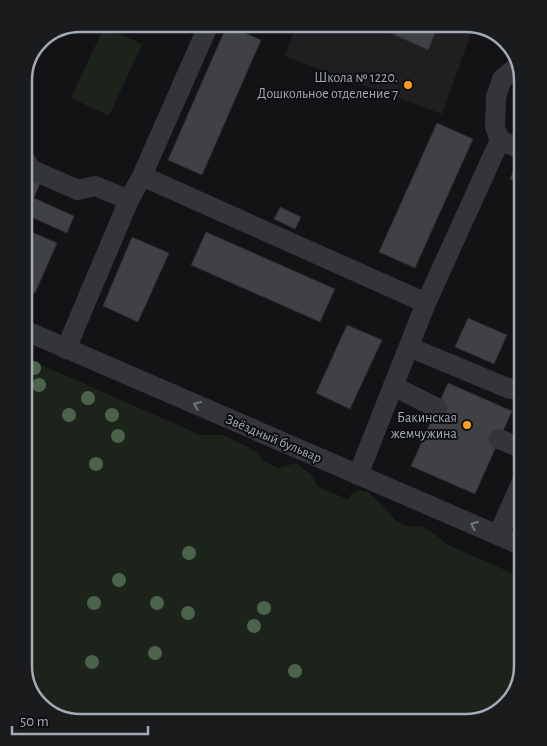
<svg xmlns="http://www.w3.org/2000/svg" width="547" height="746" font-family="'Alegreya Sans',sans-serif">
	<rect width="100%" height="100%" fill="#131315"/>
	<path fill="#1f1f22" d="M297 24H470L474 25 442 114 284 56Z"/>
	<g fill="#1b231b">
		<path d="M104 27 142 44 109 116 71 98Z"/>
		<path d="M24 357 200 435H223L250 448 258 453 263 461 278 468 296 463 311 475 319 487 349 500 351 494 359 490 369 492 397 522 407 526 425 527 448 545 512 573 515 571 523 573V666L515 694 495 714 467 722H77L52 714 32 694 24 665Z"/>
	</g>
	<g fill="#3f4145" stroke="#2d2d31">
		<path d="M370 24H439L428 50Z"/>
		<path d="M227 25 261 40 202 175 168 160Z"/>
		<path d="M437 123 473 139 415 268 379 252Z"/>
		<path d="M515 168 523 172V184L510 179Z"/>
		<path d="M24 176 40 183 34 198 74 216 67 233 24 214Z"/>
		<path d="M280 207 301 217 295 229 274 219Z"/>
		<path d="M27 230 57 243 35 293 27 289 26 293 24 292V239Z"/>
		<path d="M206 232 335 289 320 322 191 265Z"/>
		<path d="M132 237 169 253 138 322 103 306Z"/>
		<path d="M468 318 507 335 494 364 455 347Z"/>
		<path d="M347 325 382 340 350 409 316 393Z"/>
		<path d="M448 383 512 411 475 494 411 466Z"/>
	</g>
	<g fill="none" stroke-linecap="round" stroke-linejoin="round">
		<g stroke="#34353a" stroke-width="20">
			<path d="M500 140 523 150"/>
			<path d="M24 158 32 170 78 190 95 186 129 200"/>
			<path d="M142 176 426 303 500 140 495 127 496 97 502 79 519 65"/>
			<path d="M24 330 523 546"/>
			<path d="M409 347 510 389 519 386 523 388"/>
			<path d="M66 349 129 200 142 176 209 24"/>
			<path d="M393 386 437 408"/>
			<path d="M499 439 523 449"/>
			<path d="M358 475 426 303"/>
			<path d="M498 535 523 479"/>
		</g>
	</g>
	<g fill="#4b634b">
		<circle cx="34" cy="368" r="7"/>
		<circle cx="39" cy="385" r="7"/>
		<circle cx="88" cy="398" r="7"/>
		<circle cx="69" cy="415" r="7"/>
		<circle cx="112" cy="415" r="7"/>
		<circle cx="118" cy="436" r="7"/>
		<circle cx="96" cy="464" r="7"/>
		<circle cx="189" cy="553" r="7"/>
		<circle cx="119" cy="580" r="7"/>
		<circle cx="94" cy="603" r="7"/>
		<circle cx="157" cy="603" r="7"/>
		<circle cx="264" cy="608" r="7"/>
		<circle cx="188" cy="613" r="7"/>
		<circle cx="254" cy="626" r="7"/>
		<circle cx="155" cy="653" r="7"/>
		<circle cx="92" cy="662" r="7"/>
		<circle cx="295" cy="671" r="7"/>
	</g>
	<defs><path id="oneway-chevron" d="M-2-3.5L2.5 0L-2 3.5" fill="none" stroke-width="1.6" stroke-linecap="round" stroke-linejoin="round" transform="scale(1.25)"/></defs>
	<g stroke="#71767f">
		<use href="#oneway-chevron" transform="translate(197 405) rotate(-157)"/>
		<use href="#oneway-chevron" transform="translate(474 525) rotate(-157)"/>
	</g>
	<g fill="#ff9f21" stroke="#0e0e10" stroke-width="2">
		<circle cx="408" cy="85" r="5"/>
		<circle cx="467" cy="425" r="5"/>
	</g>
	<g text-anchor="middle" stroke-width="4" stroke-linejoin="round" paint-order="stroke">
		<g font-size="14" fill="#a3abb7" stroke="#0e0e10" text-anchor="end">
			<text x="398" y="82">Школа № 1220.<tspan x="398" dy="16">Дошкольное отделение 7</tspan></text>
			<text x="457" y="422">Бакинская<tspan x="457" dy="16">жемчужина</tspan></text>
		</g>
		<g font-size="14" fill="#a3abb7" stroke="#0e0e10">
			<text transform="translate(274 438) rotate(23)" y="5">Звёздный бульвар</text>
		</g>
	</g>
	<path d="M0 0H547V746H0ZM80 32H466A48 48 0 0 1 514 80V666A48 48 0 0 1 466 714H80A48 48 0 0 1 32 666V80A48 48 0 0 1 80 32Z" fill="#1a1b1d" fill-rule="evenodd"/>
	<path fill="none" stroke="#a3abb7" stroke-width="2.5" d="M80 32H466A48 48 0 0 1 514 80V666A48 48 0 0 1 466 714H80A48 48 0 0 1 32 666V80A48 48 0 0 1 80 32Z"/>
	<path d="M12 726v8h136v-8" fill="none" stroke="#a3abb7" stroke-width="2.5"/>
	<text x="20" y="726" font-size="15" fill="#a3abb7" stroke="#0e0e10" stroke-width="4" paint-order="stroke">50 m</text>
</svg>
